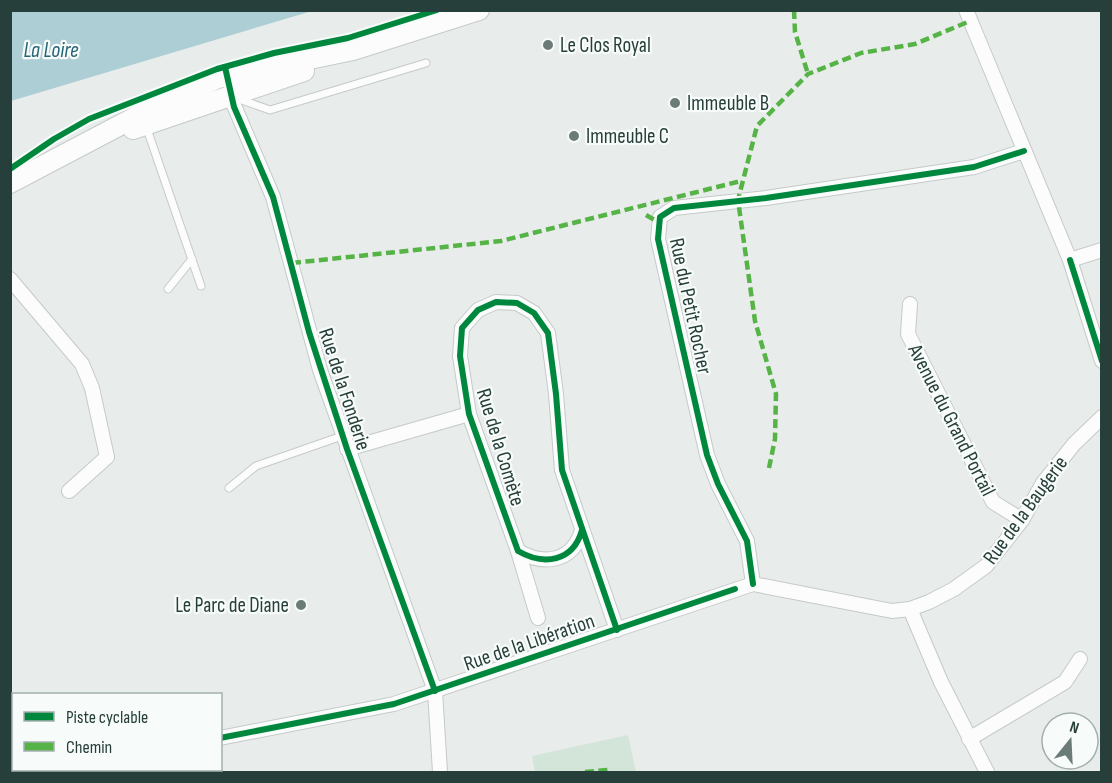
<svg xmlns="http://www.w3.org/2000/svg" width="1112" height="783" font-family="'Sofia Sans Condensed',sans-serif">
	<rect width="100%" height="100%" fill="#e8edeb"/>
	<path fill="#d3e4d9" d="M628 735 636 772H535L532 756Z"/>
	<path fill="#aeced6" d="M11 10H312V11L11 101Z"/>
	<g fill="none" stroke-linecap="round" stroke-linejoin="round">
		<g stroke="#c5cac8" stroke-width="9">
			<g id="service">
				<path d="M236 98 270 110 426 63"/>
				<path d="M146 126 201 286"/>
				<path d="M168 289 192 259"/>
				<path d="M229 488 256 466 342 436"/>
			</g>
		</g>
		<g stroke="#c5cac8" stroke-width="16">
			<g id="minor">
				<path d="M966 10 1070 260 1102 361"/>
				<path d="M230 96 273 197 320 370 435 691 440 772"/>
				<path d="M1070 260 1102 250"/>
				<path d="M10 279 82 364 92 388 107 457 69 491"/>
				<path d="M910 304 908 334 993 502 1022 520"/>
				<path d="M347 449 469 414"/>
				<path d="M582 530C573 562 544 566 518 551L469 414 460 356 462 328 478 310 496 302 517 303 534 313 548 333 556 394 562 470 617 630"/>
				<path d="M518 551 538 618"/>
				<path d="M753 584 747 541 718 484 707 455 658 239 660 217 674 208 766 198 974 167 1024 151"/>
				<path d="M910 609 941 682 987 772"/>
				<path d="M220 738 394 704 753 584 892 611 910 609 929 602 954 589 986 566 1022 520 1043 483 1074 444 1102 417"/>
				<path d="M969 739 1065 682 1080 659"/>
			</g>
		</g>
		<g stroke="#c5cac8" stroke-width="19">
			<g id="tertiary">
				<path d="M10 751 14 752"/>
				<path d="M60 770 66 772"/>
				<path d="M121 770 124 772"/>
				<path d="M91 772 93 770"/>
			</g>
		</g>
		<g stroke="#c5cbc9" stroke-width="22">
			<g id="secondary">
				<path d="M133 129 304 71"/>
				<path d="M10 183 145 112 218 78 353 50 479 10"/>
			</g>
		</g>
		<use href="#service" stroke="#fcfcfc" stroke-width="7"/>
		<use href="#minor" stroke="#fcfcfc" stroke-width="14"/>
		<use href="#tertiary" stroke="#fcfcfc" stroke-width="16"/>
		<use href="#secondary" stroke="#fcfcfc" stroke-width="20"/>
		<g stroke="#56b346" stroke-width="4.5" stroke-dasharray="9 4.5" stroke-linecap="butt">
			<path d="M794 10 795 32 808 74"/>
			<path d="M646 215 658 222"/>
			<path d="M292 263 501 241 741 181"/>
			<path d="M769 468 775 439 776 394 755 321 738 200 757 126 808 74 861 53 915 44 970 21"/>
			<path d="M585 772 608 770 609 772"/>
		</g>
		<g stroke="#f7fbf9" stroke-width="10">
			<g id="cycleway">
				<path d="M225 67 234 107 273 197 309 332 347 449 435 691"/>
				<path d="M10 169 54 139 89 119 217 69 274 53 348 38 437 10"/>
				<path d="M1070 260 1102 361"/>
				<path d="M582 530C573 562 544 566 518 551L469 414 460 356 462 328 478 310 496 302 517 303 534 313 548 333 556 394 562 470 617 630"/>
				<path d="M753 584 747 541 718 484 707 455 658 239 660 217 674 208 766 198 974 167 1024 151"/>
				<path d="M220 738 394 704 735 589"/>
			</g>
		</g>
		<use href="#cycleway" stroke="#00873e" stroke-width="6"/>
	</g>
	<g fill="#6b7c78" stroke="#f7fbf9" stroke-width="2">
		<circle cx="548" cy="45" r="6"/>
		<circle cx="675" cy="103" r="6"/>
		<circle cx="574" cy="136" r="6"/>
		<circle cx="301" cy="605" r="6"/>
	</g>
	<g text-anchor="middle" stroke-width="4.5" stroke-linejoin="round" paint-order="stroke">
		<g font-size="21" fill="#273f3a" stroke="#f7fbf9" text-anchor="start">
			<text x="560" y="52">Le Clos Royal</text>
			<text x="687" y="110">Immeuble B</text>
			<text x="586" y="143">Immeuble C</text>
			<text x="289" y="612" text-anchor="end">Le Parc de Diane</text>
		</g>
		<g font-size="21" fill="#273f3a" stroke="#f7fbf9">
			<text transform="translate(691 306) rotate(78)" y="7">Rue du Petit Rocher</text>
			<text transform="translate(345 389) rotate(72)" y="7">Rue de la Fonderie</text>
			<text transform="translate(952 420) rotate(63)" y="7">Avenue du Grand Portail</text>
			<text transform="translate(501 447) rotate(73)" y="7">Rue de la Comète</text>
			<text transform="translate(1025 510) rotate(-54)" y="7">Rue de la Baugerie</text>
			<text transform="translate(529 642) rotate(-19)" y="7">Rue de la Libération</text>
		</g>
		<g font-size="22" font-style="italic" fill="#266476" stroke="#f7fbf9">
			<text x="51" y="57">La Loire</text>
		</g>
	</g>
	<rect width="1112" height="783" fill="none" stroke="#273f3a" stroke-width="24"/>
	<rect x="12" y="693" width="210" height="78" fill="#f7fbf9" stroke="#a4b0ad" stroke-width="1.5"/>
	<rect x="24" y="712" width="30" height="9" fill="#00873e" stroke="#a4b0ad" stroke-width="1.5"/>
	<text x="66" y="723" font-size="18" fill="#273f3a">Piste cyclable</text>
	<rect x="24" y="742" width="30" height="9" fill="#56b346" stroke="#a4b0ad" stroke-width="1.5"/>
	<text x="66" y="753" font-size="18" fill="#273f3a">Chemin</text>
	<g transform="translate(1070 741) rotate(18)"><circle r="28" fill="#f7fbf9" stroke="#a4b0ad" stroke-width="1.5"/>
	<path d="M0-4.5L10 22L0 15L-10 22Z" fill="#6b7c78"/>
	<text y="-9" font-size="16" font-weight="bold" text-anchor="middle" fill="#273f3a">N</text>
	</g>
</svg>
